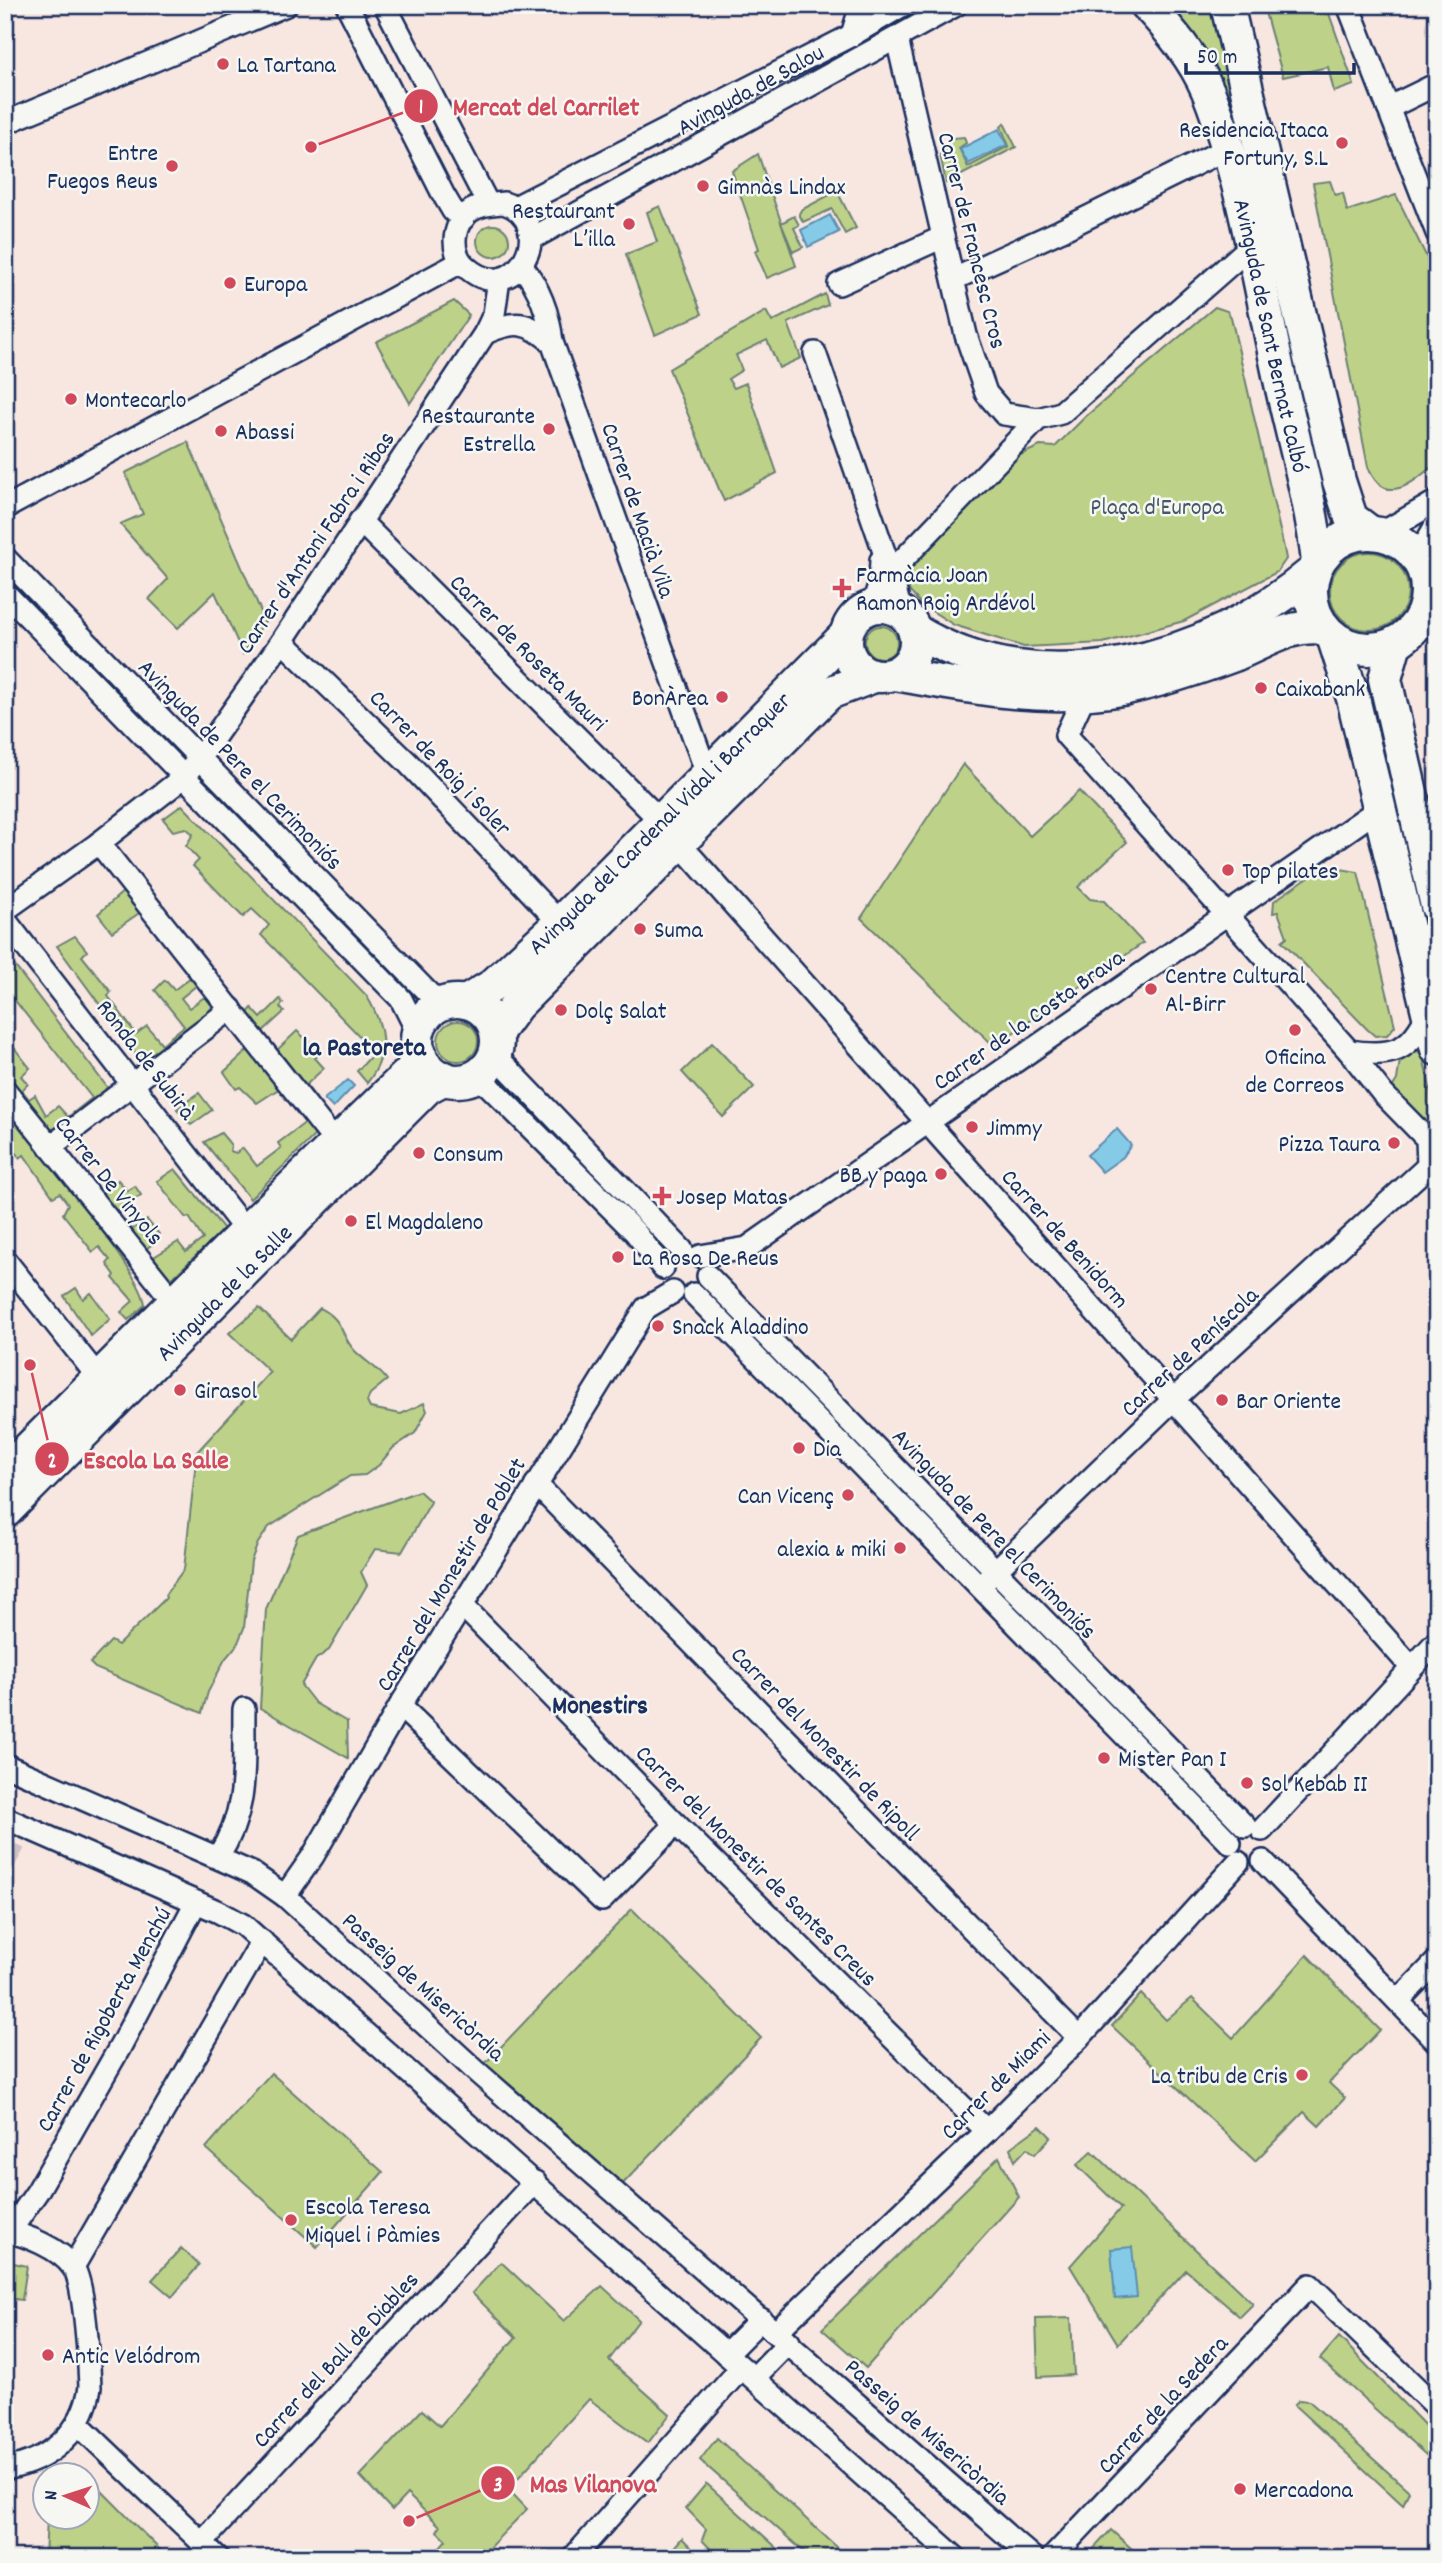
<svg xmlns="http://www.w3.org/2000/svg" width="1442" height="2563" font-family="Dekko,sans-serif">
	<rect width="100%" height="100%" fill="#f8e6e1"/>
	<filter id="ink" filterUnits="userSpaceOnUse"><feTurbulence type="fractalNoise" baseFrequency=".0143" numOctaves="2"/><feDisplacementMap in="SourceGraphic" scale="14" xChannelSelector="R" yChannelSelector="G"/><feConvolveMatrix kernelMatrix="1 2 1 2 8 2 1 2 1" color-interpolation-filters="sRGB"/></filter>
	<g filter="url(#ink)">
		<g fill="#bdd288" stroke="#6c8073" stroke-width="2">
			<path d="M1163 5H1215L1327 487 1317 490 1231 124Z"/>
			<path d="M1263 5H1326L1354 85 1334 92 1328 67 1283 77Z"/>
			<path d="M1004 123 1016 147 946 183 940 154 945 151 944 144 954 138 964 137 966 143 959 148 968 167 1009 146 1001 127Z"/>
			<path d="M758 154 796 266 767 278 755 251 759 249 732 171Z"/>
			<path d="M1330 181 1335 195 1343 193 1347 211 1396 195 1437 278V462C1414 482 1385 509 1368 467L1313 183Z"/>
			<path d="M837 191 856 228 845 234 832 209 803 222 799 214 801 210Z"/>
			<path d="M660 206 702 314 655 335 626 254 657 242 647 212Z"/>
			<path d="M794 216 799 225 794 228 803 247 793 252 781 223Z"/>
			<circle cx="493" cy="241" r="16"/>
			<path d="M825 294 828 305 788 323 801 358 779 368 767 340 736 355 742 370 728 379 734 388 746 383 777 473 724 501 669 369 766 311 772 322Z"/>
			<path d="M454 301 469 315 410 403 376 342Z"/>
			<path d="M1215 307 1227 311 1231 317 1284 548 1286 559 1277 572 1184 621 1103 643 1024 647 954 625 921 604 910 592 901 569 1005 462 1040 446 1055 447 1085 417Z"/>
			<path d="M188 442 265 621 243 654 215 592 178 628 149 599 168 579 120 524 143 514 125 473Z"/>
			<circle cx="1369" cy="591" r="39"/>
			<circle cx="881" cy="642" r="16"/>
			<path d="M1380 731 1411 863 1408 864 1376 732Z"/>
			<path d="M963 764 1030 836 1079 791 1127 842 1078 887 1090 899 1104 901 1143 943 994 1046 861 918Z"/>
			<path d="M182 805 366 995C384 1024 391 1054 367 1083L357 1071 375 1052 261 935 269 925 252 909 243 917 193 866 199 860 186 846 193 834 186 828 173 831 163 819Z"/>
			<path d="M1324 866 1358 872 1395 1026 1387 1035 1375 1036 1367 1029 1282 941 1287 937 1278 912 1273 913 1274 901Z"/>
			<path d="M125 890 142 911 112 932 98 914Z"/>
			<path d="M75 936 87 951 82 956 111 992 108 996 136 1034 147 1026 162 1044 184 1026 155 990 165 980 174 990 191 977 197 985 181 998 189 1008 206 996 212 1005 210 1014 147 1060 138 1057 57 946Z"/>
			<path d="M5 964 14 965 107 1087 99 1098 58 1130 47 1129 5 1073V1042L8 1040 30 1068 21 1076 28 1084 22 1090 29 1099 35 1095 46 1115 58 1106 68 1117 92 1098 5 988Z"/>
			<path d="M280 999 283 1003 280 1007 284 1012 261 1033 246 1015 252 1008 261 1018Z"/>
			<circle cx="458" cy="1041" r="20"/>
			<path d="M297 1031 321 1053 315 1058 324 1068 306 1085 316 1098 313 1100 275 1052Z"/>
			<path d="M712 1043 754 1087 723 1117 682 1072Z"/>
			<path d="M249 1049 280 1088 257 1103 240 1087 236 1089 224 1072Z"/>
			<path d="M1415 1050 1422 1053 1437 1118V1125L1432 1128 1427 1127 1392 1088 1397 1080 1400 1060Z"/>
			<path d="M199 1093 212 1110 191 1125 177 1109Z"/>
			<path d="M5 1105C30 1136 144 1274 145 1305L128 1320 121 1312 133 1301 113 1278 115 1275 107 1264 110 1260 99 1247 93 1252 63 1214 68 1204 60 1193 53 1197 24 1155 20 1158 5 1140Z"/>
			<path d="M306 1122 316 1134 250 1199 204 1142 221 1133 231 1145 230 1151 236 1153 243 1148 257 1166 281 1148 278 1143Z"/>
			<path d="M175 1169 224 1229 169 1281 149 1260 178 1242 186 1252 203 1239 189 1217 186 1218 157 1181Z"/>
			<path d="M118 1180 127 1191 135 1186 141 1195 114 1212 101 1195Z"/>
			<path d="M147 1220 159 1234 154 1238 155 1242 143 1251 128 1232Z"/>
			<path d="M76 1288 83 1299 91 1293 110 1319 91 1336 64 1296Z"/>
			<path d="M259 1308 291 1339 320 1308C345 1321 339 1333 354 1350 365 1362 378 1367 387 1380L370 1394 367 1402 370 1408 401 1414 424 1403 427 1411 415 1433 393 1448 379 1465 365 1475 350 1476 269 1527 258 1543 251 1561 244 1628 237 1645 225 1659 208 1692 202 1713 95 1668 90 1663 111 1641 118 1645 166 1598 165 1595 184 1569 197 1452 270 1372 229 1333Z"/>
			<path d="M419 1491 431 1502 402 1552 375 1549 361 1572 367 1585 329 1650 316 1659 301 1685 315 1703 347 1722 348 1758 260 1708 266 1609 298 1535Z"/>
			<path d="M632 1909 761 2038 616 2191 477 2072Z"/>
			<path d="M1307 1955 1380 2030 1329 2083 1345 2098 1319 2126 1304 2112 1255 2161 1112 2026 1141 1994 1166 2020 1192 1998 1233 2038Z"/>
			<path d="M271 2073 383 2172 317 2247 206 2148Z"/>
			<path d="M1040 2126 1051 2137 1035 2154 1027 2148 1015 2161 1010 2148Z"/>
			<path d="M1092 2151 1253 2304 1240 2317 1186 2270 1118 2344 1070 2266 1121 2208 1077 2165Z"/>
			<path d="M999 2157 1019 2197 866 2368 822 2329Z"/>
			<path d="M181 2248 199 2265 172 2297 152 2280Z"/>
			<path d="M5 2261 27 2266 22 2300 5 2298Z"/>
			<path d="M501 2262 564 2321 602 2286 639 2320 609 2360 670 2414 648 2443 589 2399 508 2489 527 2509 479 2558H452L439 2548 446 2540 437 2531 440 2526 407 2494 392 2510 360 2476 422 2410 440 2426 516 2337 472 2293Z"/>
			<path d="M1071 2318 1074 2375 1038 2377 1036 2319Z"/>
			<path d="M1339 2337 1437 2438V2465L1320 2359Z"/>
			<path d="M1299 2400 1309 2401 1409 2491 1403 2505 1294 2405Z"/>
			<path d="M717 2438 849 2558H811L700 2460Z"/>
			<path d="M88 2477 168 2558H45L47 2518H88Z"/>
			<path d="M706 2484H707L788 2558H719L702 2540 706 2529 686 2508Z"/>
			<path d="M1111 2530 1142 2558H1085Z"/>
			<path d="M682 2538 701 2558H665Z"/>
		</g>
		<g fill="#85cbe7" stroke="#5b8db0" stroke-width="2">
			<path d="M999 129 1007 145 968 164 960 149Z"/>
			<path d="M830 215 839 232 808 247 801 230Z"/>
			<path d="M348 1080 354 1086 333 1108 324 1099Z"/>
			<path d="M1117 1129 1131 1145 1123 1157 1102 1172 1087 1155Z"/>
			<path d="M1132 2247 1137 2297 1115 2299 1111 2249Z"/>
		</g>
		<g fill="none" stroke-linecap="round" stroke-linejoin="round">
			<path stroke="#ccc1c7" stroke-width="21" stroke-dasharray="21 10" stroke-linecap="butt" d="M5 1862 25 1826"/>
			<g stroke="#1b2f5e" stroke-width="26">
				<g id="street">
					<path d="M347 5 443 194 453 211 464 218"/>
					<path d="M385 5 488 204"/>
					<path d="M1348 5 1437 233"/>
					<path d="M852 35 861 5"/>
					<path d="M897 39 966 335 986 393 1004 414 1038 419"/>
					<path d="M1388 108 1437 84"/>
					<path d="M5 123 286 5"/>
					<path d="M504 203C561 222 515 313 465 266 449 251 453 221 472 210 482 204 493 204 504 203Z"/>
					<path d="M515 207 852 35 903 5"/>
					<path d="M531 239 956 5"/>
					<path d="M522 266C540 289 549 313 552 342L707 774"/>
					<path d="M954 279 1060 231 1226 149"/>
					<path d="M839 284 943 237"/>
					<path d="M485 333C515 320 527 321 552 342"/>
					<path d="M815 353 891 572 901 613"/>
					<path d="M5 508 461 262"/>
					<path d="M360 521 661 821"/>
					<path d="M1380 534 1437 501"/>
					<path d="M5 558 440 1005"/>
					<path d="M1422 568 1426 543 1437 523"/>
					<path d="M891 572 1038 419 1061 413 1251 246"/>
					<path d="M5 593 401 999 417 1031"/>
					<path d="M872 607 880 582 881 560"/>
					<path d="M282 641 407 762 560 923"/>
					<path d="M1085 694 1066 735 1349 1051 1383 1094 1427 1139 1428 1166"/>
					<path d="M99 843 336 1143"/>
					<path d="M679 843 1412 1668"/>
					<path d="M5 910 99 843 184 777 199 759 282 641 485 333 494 314 499 279"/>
					<path d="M5 920 246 1231"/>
					<path d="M1349 1051C1391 1057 1410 1053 1428 1013"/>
					<path d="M496 1056 682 1250"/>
					<path d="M473 1078 488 1085 635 1232 663 1268"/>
					<path d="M5 1090 174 1302"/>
					<path d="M50 1147 231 1009"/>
					<path d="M700 1256 747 1248 1380 808"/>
					<path d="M5 1260 98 1377"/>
					<path d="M708 1276 1245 1826"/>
					<path d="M694 1294 1230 1843"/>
					<path d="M536 1484 1079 2038"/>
					<path d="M987 1579 1174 1399 1428 1166 1437 1170"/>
					<path d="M462 1605 676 1824 987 2131"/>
					<path d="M400 1706 602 1900 676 1824"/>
					<path d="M5 1765 252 1873 285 1896 477 2072 1033 2558"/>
					<path d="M5 1818 219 1912 243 1925 956 2558"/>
					<path d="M1262 1830 1437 1641"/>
					<path d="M218 1857C250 1807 243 1766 244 1709"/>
					<path d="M1263 1861 1437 2042"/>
					<path d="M285 1896 313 1856 400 1706 646 1308 673 1292"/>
					<path d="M1398 2001 1437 1961"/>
					<path d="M5 2227 17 2221 37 2192 120 2047 196 1902"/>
					<path d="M5 2231C26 2235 59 2248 73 2267 85 2284 89 2363 90 2387 83 2432 51 2461 5 2469"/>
					<path d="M73 2267 262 1941"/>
					<path d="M777 2331 987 2131 1079 2038 1238 1862"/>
					<path d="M726 2354 761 2319"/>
					<path d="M754 2378 789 2342"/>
					<path d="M78 2424 218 2558"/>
					<path d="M202 2542 535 2182"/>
					<path d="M573 2558 741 2368"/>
					<path d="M1052 2558 1310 2285 1437 2408"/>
				</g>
			</g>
			<g stroke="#1b2f5e" stroke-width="37">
				<g id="secondary">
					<path id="s1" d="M1147 5C1171 31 1194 58 1208 91 1243 179 1258 277 1278 370 1291 433 1311 497 1318 562"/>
					<path d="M1227 5 1339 481 1351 518 1371 533"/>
					<circle cx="1369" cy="591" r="58"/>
					<circle cx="881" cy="641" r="35"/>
					<path d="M914 630C1039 708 1208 662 1314 571"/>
					<path d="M1334 639 1353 698 1437 1049"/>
					<path d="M1395 643 1385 679 1437 906"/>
					<path d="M895 674C972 688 1050 703 1127 688 1163 680 1199 668 1234 655 1264 643 1291 623 1324 628"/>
					<circle cx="457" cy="1041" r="40"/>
					<path id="s2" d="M466 1002 492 986 560 923 846 635"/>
					<path d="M497 1032 516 1006 829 693 874 676"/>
					<path d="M5 1472 246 1231 411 1071 420 1053"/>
					<path id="s3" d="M5 1512 357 1158 428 1087 445 1078"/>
				</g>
			</g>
			<use href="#street" stroke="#f6f6f2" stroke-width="21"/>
			<use href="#secondary" stroke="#f6f6f2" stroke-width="32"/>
		</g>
	</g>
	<g fill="#d1495b" stroke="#f6f6f2" stroke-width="2.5">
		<circle cx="223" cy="64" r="7"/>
		<circle cx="1342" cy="143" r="7"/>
		<circle cx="172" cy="166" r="7"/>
		<circle cx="703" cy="186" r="7"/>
		<circle cx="629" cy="224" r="7"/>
		<circle cx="230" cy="283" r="7"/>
		<circle cx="71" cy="399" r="7"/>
		<circle cx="549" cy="429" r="7"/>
		<circle cx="221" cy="431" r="7"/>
		<path d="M838.5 577.5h7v7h7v7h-7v7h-7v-7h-7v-7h7z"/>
		<circle cx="1261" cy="688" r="7"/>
		<circle cx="722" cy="697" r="7"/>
		<circle cx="1228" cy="870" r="7"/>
		<circle cx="640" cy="929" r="7"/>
		<circle cx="1151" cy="989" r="7"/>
		<circle cx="561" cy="1010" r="7"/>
		<circle cx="1295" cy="1030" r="7"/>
		<circle cx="972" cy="1127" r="7"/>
		<circle cx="1394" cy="1143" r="7"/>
		<circle cx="419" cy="1153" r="7"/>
		<circle cx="941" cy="1174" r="7"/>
		<path d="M658.5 1185.5h7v7h7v7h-7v7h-7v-7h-7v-7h7z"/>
		<circle cx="351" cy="1221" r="7"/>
		<circle cx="618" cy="1257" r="7"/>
		<circle cx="658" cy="1326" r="7"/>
		<circle cx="180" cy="1390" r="7"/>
		<circle cx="1222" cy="1400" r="7"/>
		<circle cx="799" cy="1448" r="7"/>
		<circle cx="848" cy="1495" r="7"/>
		<circle cx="900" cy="1548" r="7"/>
		<circle cx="1104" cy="1758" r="7"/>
		<circle cx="1247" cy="1783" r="7"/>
		<circle cx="1302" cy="2075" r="7"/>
		<circle cx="291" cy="2220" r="7"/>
		<circle cx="48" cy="2355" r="7"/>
		<circle cx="1240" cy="2489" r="7"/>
	</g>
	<g text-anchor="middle" stroke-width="5" stroke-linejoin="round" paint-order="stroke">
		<g font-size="24" fill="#1b2f5e" stroke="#f6f6f2" text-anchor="start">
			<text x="237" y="72">La Tartana</text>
			<text x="1328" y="137" text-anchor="end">Residencia Itaca<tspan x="1328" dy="28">Fortuny, S.L</tspan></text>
			<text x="158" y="160" text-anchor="end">Entre<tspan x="158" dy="28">Fuegos Reus</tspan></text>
			<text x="717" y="194">Gimnàs Lindax</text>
			<text x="615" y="218" text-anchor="end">Restaurant<tspan x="615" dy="28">L’illa</tspan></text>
			<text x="244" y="291">Europa</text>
			<text x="85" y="407">Montecarlo</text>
			<text x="535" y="423" text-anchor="end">Restaurante<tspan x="535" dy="28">Estrella</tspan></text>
			<text x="235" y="439">Abassi</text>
			<text x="856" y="582">Farmàcia Joan<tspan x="856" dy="28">Ramon Roig Ardévol</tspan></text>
			<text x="1275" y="696">Caixabank</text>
			<text x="708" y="705" text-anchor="end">BonÀrea</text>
			<text x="1242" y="878">Top pilates</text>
			<text x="654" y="937">Suma</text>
			<text x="1165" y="983">Centre Cultural<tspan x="1165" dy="28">Al-Birr</tspan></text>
			<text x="575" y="1018">Dolç Salat</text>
			<text x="1295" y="1064" text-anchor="middle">Oficina<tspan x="1295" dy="28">de Correos</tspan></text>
			<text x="986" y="1135">Jimmy</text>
			<text x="1380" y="1151" text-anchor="end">Pizza Taura</text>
			<text x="433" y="1161">Consum</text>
			<text x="927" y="1182" text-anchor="end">BB y paga</text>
			<text x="676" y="1204">Josep Matas</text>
			<text x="365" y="1229">El Magdaleno</text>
			<text x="632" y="1265">La Rosa De Reus</text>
			<text x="672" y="1334">Snack Aladdino</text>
			<text x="194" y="1398">Girasol</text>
			<text x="1236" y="1408">Bar Oriente</text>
			<text x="813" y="1456">Dia</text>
			<text x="834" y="1503" text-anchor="end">Can Vicenç</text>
			<text x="886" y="1556" text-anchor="end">alexia &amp; miki</text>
			<text x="1118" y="1766">Mister Pan I</text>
			<text x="1261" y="1791">Sol Kebab II</text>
			<text x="1288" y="2083" text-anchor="end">La tribu de Cris</text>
			<text x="305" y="2214">Escola Teresa<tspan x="305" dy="28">Miquel i Pàmies</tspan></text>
			<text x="62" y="2363">Antic Velódrom</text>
			<text x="1254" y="2497">Mercadona</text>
		</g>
		<g font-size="24" fill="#1b2f5e" stroke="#f6f6f2">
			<text transform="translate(750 89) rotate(-29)" y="8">Avinguda de Salou</text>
			<text transform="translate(973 240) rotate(76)" y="8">Carrer de Francesc Cros</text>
			<text dy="8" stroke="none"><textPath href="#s1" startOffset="359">Avinguda de Sant Bernat Calbó</textPath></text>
			<text transform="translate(639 510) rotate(71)" y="8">Carrer de Macià Vila</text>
			<text transform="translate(315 542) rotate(-56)" y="8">Carrer d'Antoni Fabra i Ribas</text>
			<text transform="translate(529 652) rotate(45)" y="8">Carrer de Roseta Mauri</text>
			<text transform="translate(441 762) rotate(46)" y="8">Carrer de Roig i Soler</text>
			<text transform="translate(241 764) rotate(46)" y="8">Avinguda de Pere el Cerimoniós</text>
			<text dy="8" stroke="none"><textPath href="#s2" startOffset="264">Avinguda del Cardenal Vidal i Barraquer</textPath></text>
			<text transform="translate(1028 1019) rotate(-35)" y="8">Carrer de la Costa Brava</text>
			<text transform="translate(147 1059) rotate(52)" y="8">Ronda de Subirà</text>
			<text transform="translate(110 1180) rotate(51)" y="8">Carrer De Vinyols</text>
			<text transform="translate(1066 1238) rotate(48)" y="8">Carrer de Benidorm</text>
			<text dy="8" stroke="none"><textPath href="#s3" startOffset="310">Avinguda de la Salle</textPath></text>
			<text transform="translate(1189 1351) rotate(-43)" y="8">Carrer de Peníscola</text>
			<text transform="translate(995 1533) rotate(46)" y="8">Avinguda de Pere el Cerimoniós</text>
			<text transform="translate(450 1574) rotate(-59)" y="8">Carrer del Monestir de Poblet</text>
			<text transform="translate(826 1743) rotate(46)" y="8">Carrer del Monestir de Ripoll</text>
			<text transform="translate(757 1865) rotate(45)" y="8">Carrer del Monestir de Santes Creus</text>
			<text transform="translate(424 1986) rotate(42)" y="8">Passeig de Misericòrdia</text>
			<text transform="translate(103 2019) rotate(-61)" y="8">Carrer de Rigoberta Menchú</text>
			<text transform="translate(995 2084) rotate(-45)" y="8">Carrer de Miami</text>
			<text transform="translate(335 2359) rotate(-47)" y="8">Carrer del Ball de Diables</text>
			<text transform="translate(1162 2404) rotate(-47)" y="8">Carrer de la Sedera</text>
			<text transform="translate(928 2431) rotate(41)" y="8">Passeig de Misericòrdia</text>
		</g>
		<g font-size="24" fill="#445868" stroke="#f6f6f2">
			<text x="1157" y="514">Plaça d'Europa</text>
		</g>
		<g font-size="26" font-weight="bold" fill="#1b2f5e" stroke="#f6f6f2">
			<text x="364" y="1055">la Pastoreta</text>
			<text x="600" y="1713">Monestirs</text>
		</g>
	</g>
	<path fill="none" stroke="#d1495b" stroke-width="2.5" d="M311 147L421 106M30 1365L52 1459M409 2521L498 2483"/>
	<g fill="#d1495b" stroke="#f6f6f2" stroke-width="2.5">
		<circle cx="311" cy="147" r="7"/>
		<circle cx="30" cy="1365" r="7"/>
		<circle cx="409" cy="2521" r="7"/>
		<circle cx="421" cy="106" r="18"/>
		<circle cx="52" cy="1459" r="18"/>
		<circle cx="498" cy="2483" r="18"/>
	</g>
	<g font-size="21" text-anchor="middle" font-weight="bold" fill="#fff">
		<text x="421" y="113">1</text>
		<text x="52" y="1467">2</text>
		<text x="498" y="2491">3</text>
	</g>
	<g font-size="26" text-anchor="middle" font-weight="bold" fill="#d1495b" stroke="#f6f6f2" stroke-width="5" stroke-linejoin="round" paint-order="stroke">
		<text x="546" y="115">Mercat del Carrilet</text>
		<text x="156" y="1468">Escola La Salle</text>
		<text x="593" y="2492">Mas Vilanova</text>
	</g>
	<rect width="1442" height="2563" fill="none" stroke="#f6f6f2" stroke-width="28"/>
	<rect x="14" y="14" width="1414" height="2535" fill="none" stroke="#1b2f5e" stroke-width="2.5" filter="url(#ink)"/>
	<g transform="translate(66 2496) rotate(273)"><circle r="33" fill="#f6f6f2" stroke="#9ea6b7" stroke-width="2"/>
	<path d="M0-5L12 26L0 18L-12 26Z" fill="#d1495b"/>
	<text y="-10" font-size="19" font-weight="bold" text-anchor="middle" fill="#1b2f5e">N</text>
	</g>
	<path d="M1186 63v10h168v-10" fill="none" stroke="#1b2f5e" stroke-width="3.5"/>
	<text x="1197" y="63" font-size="21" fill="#1b2f5e" stroke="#f6f6f2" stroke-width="5" paint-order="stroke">50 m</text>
</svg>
